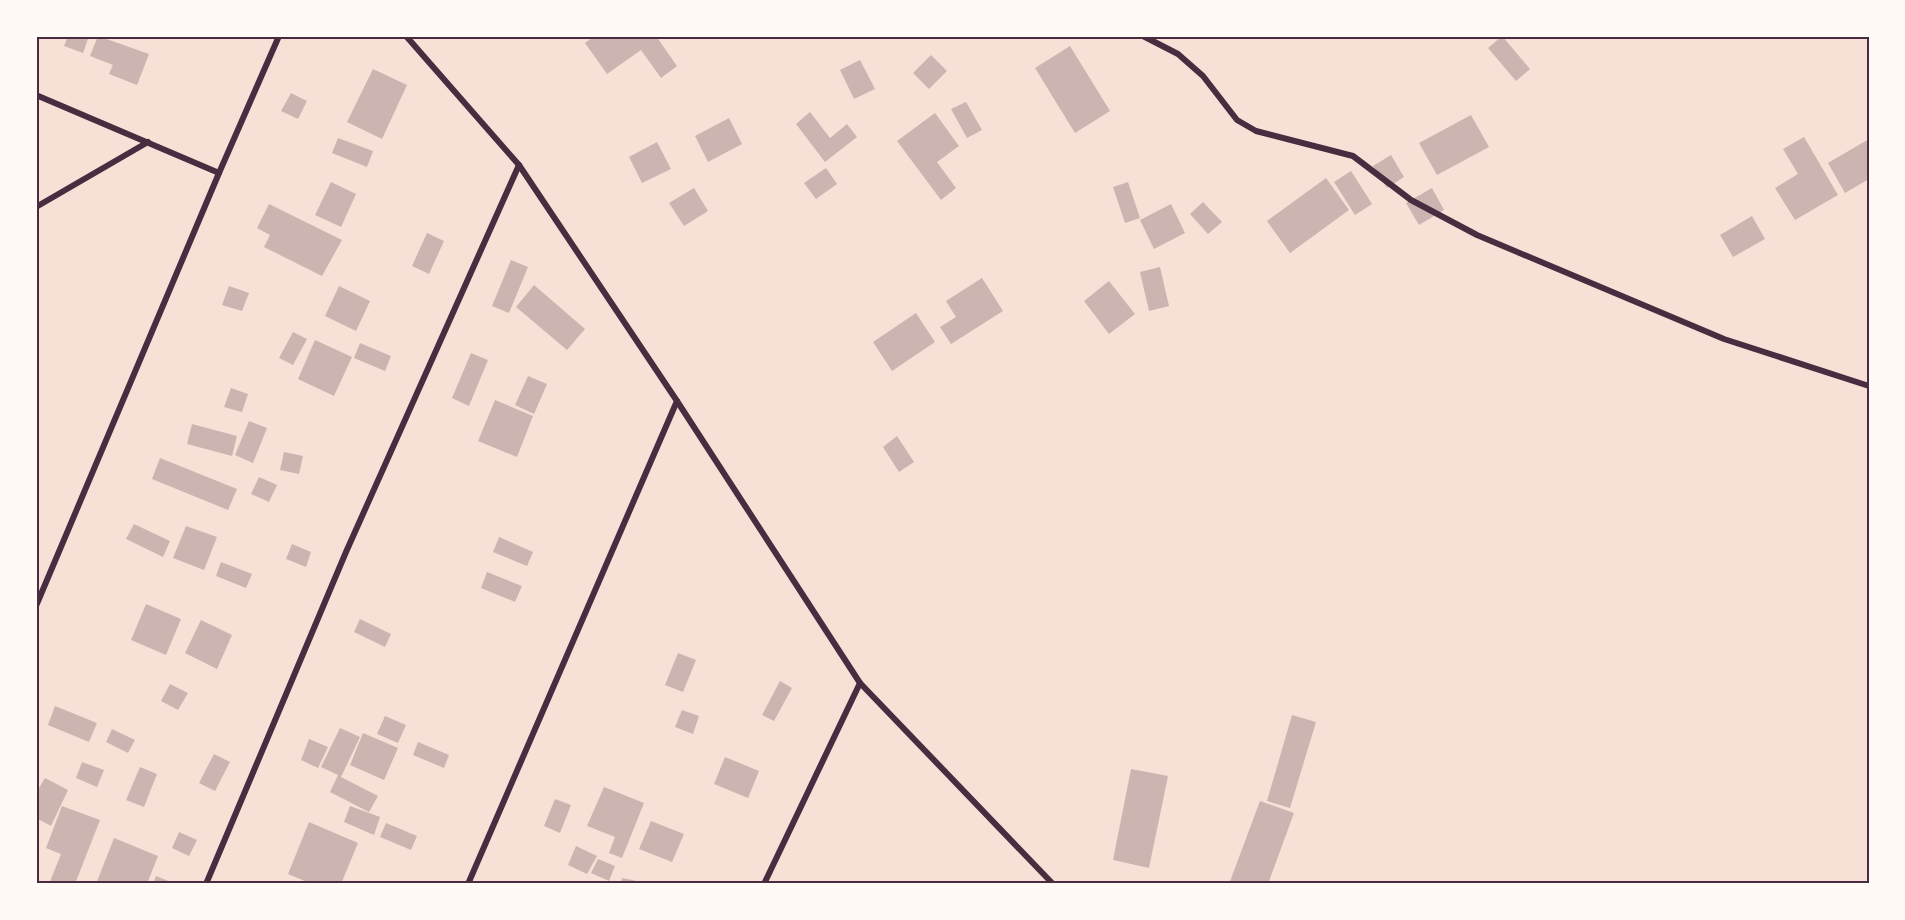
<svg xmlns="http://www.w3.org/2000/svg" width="1905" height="920" font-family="'Exo 2',sans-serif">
	<rect width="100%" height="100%" fill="#f7e1d7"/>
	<g fill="#ccb4b1">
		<path d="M68 36H89L83 53 64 46Z"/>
		<path d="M98 36 149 54 137 85 109 74 113 65 90 56Z"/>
		<path d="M595 36H656L677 66 661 78 641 50 607 74 585 43Z"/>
		<path d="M1502 36 1530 69 1516 81 1488 48Z"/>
		<path d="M1070 46 1110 111 1075 133 1035 68Z"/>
		<path d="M931 55 947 71 929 89 913 73Z"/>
		<path d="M860 60 875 89 854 99 840 70Z"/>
		<path d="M373 69 407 85 382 139 347 122Z"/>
		<path d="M291 93 307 101 298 119 281 111Z"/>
		<path d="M966 102 982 130 967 138 951 109Z"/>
		<path d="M810 112 830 138 847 124 857 137 825 162 796 124Z"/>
		<path d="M935 113 959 146 937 162 956 188 941 200 897 141Z"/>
		<path d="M1471 115 1489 147 1437 175 1419 143Z"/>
		<path d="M729 118 742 144 708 162 695 136Z"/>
		<path d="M1804 137 1838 195 1795 220 1775 188 1798 174 1783 149Z"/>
		<path d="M338 138 373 151 367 167 332 153Z"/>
		<path d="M1869 139V179L1845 193 1828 163Z"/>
		<path d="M657 142 671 169 642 183 629 157Z"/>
		<path d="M1391 155 1404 177 1387 188 1373 166Z"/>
		<path d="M826 168 837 184 816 199 804 183Z"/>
		<path d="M1351 171 1372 204 1355 215 1334 182Z"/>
		<path d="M1326 178 1349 210 1290 253 1267 221Z"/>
		<path d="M331 182 356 194 341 227 315 215Z"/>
		<path d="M1128 182 1140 218 1125 223 1113 187Z"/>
		<path d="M694 188 708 211 684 226 669 203Z"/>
		<path d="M1432 188 1444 210 1419 225 1406 203Z"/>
		<path d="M1203 202 1222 222 1208 234 1190 214Z"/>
		<path d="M269 204 342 240 322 276 264 247 270 235 257 228Z"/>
		<path d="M1171 204 1185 233 1154 249 1140 220Z"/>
		<path d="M1752 216 1765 239 1733 257 1720 235Z"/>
		<path d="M427 233 444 241 429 274 412 266Z"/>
		<path d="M511 260 528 267 509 313 492 306Z"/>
		<path d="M1160 267 1169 306 1149 311 1140 272Z"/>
		<path d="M982 278 1003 311 951 344 940 327 956 317 946 301Z"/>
		<path d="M1109 281 1135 314 1109 334 1084 301Z"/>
		<path d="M534 285 585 329 567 350 516 307Z"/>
		<path d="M229 286 249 293 242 311 222 305Z"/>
		<path d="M339 286 370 301 356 331 325 316Z"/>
		<path d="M916 313 935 342 892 371 873 342Z"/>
		<path d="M293 332 307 339 293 365 279 358Z"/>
		<path d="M315 340 352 357 334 396 298 379Z"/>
		<path d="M360 343 391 356 385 371 354 358Z"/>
		<path d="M471 353 488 360 469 406 452 398Z"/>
		<path d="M528 376 547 384 534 414 515 405Z"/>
		<path d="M231 388 248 394 242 412 224 407Z"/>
		<path d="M495 400 533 416 517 457 478 441Z"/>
		<path d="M249 421 267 428 253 463 235 455Z"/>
		<path d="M192 424 237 436 232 456 187 444Z"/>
		<path d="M897 436 914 462 899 472 883 447Z"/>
		<path d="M284 452 303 456 299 474 280 470Z"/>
		<path d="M160 458 237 489 228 510 152 479Z"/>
		<path d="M259 477 277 485 269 502 251 494Z"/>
		<path d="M134 524 170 541 163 557 126 539Z"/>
		<path d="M186 526 217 537 204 570 173 558Z"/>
		<path d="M499 537 533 552 527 566 493 552Z"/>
		<path d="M292 544 311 552 306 567 286 559Z"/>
		<path d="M221 562 252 574 246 588 216 576Z"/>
		<path d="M487 572 522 586 515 602 481 588Z"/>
		<path d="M146 604 181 619 166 655 131 640Z"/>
		<path d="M360 619 391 634 385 647 354 632Z"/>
		<path d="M201 620 232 635 217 669 185 653Z"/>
		<path d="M678 653 696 660 683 692 665 685Z"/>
		<path d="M780 681 792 688 774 721 762 715Z"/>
		<path d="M170 684 188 693 178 710 161 701Z"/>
		<path d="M55 706 97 723 89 742 48 725Z"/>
		<path d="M682 710 699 716 693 734 675 727Z"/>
		<path d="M1292 715 1316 722 1290 808 1267 801Z"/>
		<path d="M385 716 406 725 398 743 377 734Z"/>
		<path d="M340 728 360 737 341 777 378 796 369 812 330 792 338 775 321 767Z"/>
		<path d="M112 729 135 740 128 753 106 742Z"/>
		<path d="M363 733 398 748 384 780 350 765Z"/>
		<path d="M309 739 328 747 318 768 301 760Z"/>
		<path d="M418 742 449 755 444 768 413 755Z"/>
		<path d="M214 754 230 762 215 791 199 783Z"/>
		<path d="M725 757 759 771 748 798 714 784Z"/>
		<path d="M82 762 104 770 97 787 76 778Z"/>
		<path d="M140 767 157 774 144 807 126 800Z"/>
		<path d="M1131 769 1168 776 1149 868 1113 860Z"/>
		<path d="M45 778 68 790 51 826 36 818V793Z"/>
		<path d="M604 787 644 803 622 858 609 853 615 837 587 826Z"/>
		<path d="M555 799 571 805 560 833 544 826Z"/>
		<path d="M1260 801 1294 813 1268 884H1229Z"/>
		<path d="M62 806 100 820 75 884H49L61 854 46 848Z"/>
		<path d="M350 806 380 817 374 835 344 822Z"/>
		<path d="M651 821 684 834 672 862 639 849Z"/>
		<path d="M309 822 358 843 341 884H312L288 874Z"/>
		<path d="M386 823 417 836 411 850 380 837Z"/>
		<path d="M179 832 197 840 189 856 172 848Z"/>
		<path d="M114 838 158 856 147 884H96Z"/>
		<path d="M576 846 597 856 587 874 568 865Z"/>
		<path d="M598 859 615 866 609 881 591 873Z"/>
		<path d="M156 876 176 884H153Z"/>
		<path d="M622 878 642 882 641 884H621Z"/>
	</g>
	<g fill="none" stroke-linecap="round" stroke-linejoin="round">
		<g stroke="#4a2c40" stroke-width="6">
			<path d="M406 36 519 165 677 401 860 683 1053 884"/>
			<path d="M1143 36 1178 54 1203 76 1237 120 1256 131 1353 156 1411 200 1477 235 1724 339 1869 386"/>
			<path d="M36 95 219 173 36 606"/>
			<path d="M219 173 279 36"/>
			<path d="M36 207 148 142"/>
			<path d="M206 884 346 552 519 165"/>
			<path d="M468 884 677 401"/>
			<path d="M764 884 860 683"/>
		</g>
	</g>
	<rect width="1905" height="920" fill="none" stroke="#fffaf5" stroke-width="75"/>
	<rect x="38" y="38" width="1830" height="844" fill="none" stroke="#4a2c40" stroke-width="2"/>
</svg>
